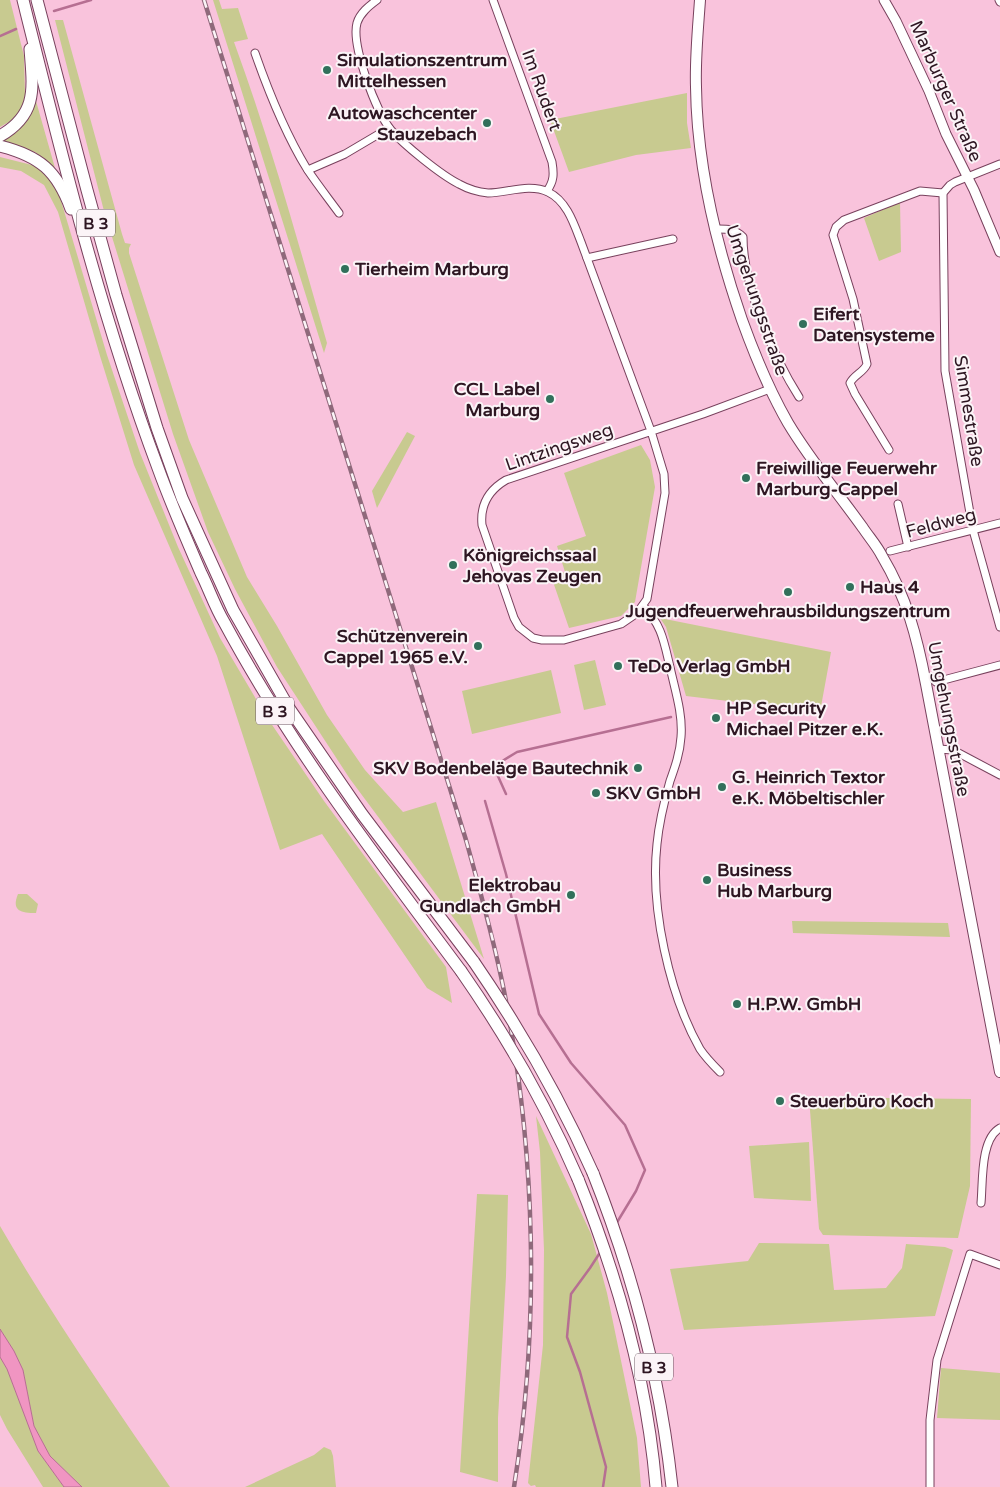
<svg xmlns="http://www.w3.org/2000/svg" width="1000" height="1487" font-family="'Varela Round',sans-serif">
	<rect width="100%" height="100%" fill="#f9c3dc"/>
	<g fill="#c8ca90">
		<path d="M0 0H10L24 56 25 95 22 107 14 119 0 127Z"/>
		<path d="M213 0H219L222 9 238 8 248 39 234 42C270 140 298 242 327 343L324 353Z"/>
		<path d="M55 20H63L122 234 125 243 131 244 129 248V253L189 440 247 577 277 626 327 715 365 770 403 812 436 802 484 959 350 779 277 667 235 589 208 532 173 434 104 211Z"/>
		<path d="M687 93V123L691 148 636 155 569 172 550 120Z"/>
		<path d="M34 94 55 168 35 152 0 143Z"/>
		<path d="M0 157 36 166 48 175 59 194 107 355 140 453 178 547 220 638 266 716 324 801 446 967 452 1003 427 988 322 834 280 850 217 656 134 465 100 356 58 212 44 185 21 171 0 167Z"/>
		<path d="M900 202 901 252 879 261 864 218Z"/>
		<path d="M407 432 415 436 377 508 372 491Z"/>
		<path d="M641 445 650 460 655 487 635 602 621 616 569 628 551 576 565 572 557 546 586 536 564 473Z"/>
		<path d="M660 618 831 652 820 712 686 696 666 627Z"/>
		<path d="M595 660 606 705 584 710 574 665Z"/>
		<path d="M551 670 561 713 472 734 462 691Z"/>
		<path d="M18 894H27L38 904 36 913C21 913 11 911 18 894Z"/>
		<path d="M792 921 948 923 950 937 793 933Z"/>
		<path d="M809 1097 971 1099 970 1186 958 1238 823 1235 819 1229Z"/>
		<path d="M536 1116 591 1234 607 1293 637 1438 641 1487H536L535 1485 531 1486 528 1483 543 1345 544 1250 540 1152Z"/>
		<path d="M809 1142 811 1201 754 1198 749 1146Z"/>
		<path d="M477 1194 508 1195 506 1276 498 1418V1482L460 1472Z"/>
		<path d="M0 1226C52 1316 111 1401 170 1487H82L50 1456 34 1426 23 1370 14 1351 0 1329Z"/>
		<path d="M759 1243 829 1244 834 1290 886 1288 902 1268 906 1244 945 1247 953 1250 935 1316 684 1330 670 1269 748 1261Z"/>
		<path d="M0 1357 7 1369 38 1451 64 1487H43L7 1429 0 1415Z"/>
		<path d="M941 1368 1000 1373V1420L937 1418Z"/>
		<path d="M324 1447 331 1450 333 1456 336 1487H245L314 1455Z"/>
	</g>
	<path fill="#f095c2" stroke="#b66f92" d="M0 1329 14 1351 23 1370 34 1426 50 1456 82 1487H64L38 1451 7 1369 0 1357Z"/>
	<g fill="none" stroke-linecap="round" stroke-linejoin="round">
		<g stroke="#b66f92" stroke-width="2.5">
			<path d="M54 11 91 0"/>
			<path d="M0 36 16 29"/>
			<path d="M506 794 497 774 499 763 517 752 671 717"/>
			<path d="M485 801 506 874 539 1014 571 1063 625 1125 645 1170 636 1191 616 1224"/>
			<path d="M601 1251 590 1268 571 1294 567 1337 580 1372 606 1467 603 1487"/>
		</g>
		<g stroke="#78415d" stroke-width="9">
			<g id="minor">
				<path d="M377 0C369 6 360 13 357 23 351 45 376 112 391 130 404 145 441 175 459 184 468 189 478 192 488 193 507 193 529 183 548 192 567 201 574 224 581 242L651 431 664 474 665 493 647 599 637 613 621 624 564 640H542L533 638 519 627 514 618 482 525C480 505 489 490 506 480L703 414 770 389"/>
				<path d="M493 0 552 162C554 174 554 181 547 191"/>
				<path d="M999 0 1000 2"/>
				<path d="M255 53C269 93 285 133 307 169 317 184 328 198 339 213"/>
				<path d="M1000 164 955 182 950 185 943 193 945 371 973 530 1000 627"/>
				<path d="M308 170 345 154 389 128"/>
				<path d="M714 229C726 229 734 228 743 237 743 286 773 356 799 397"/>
				<path d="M587 258 673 239"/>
				<path d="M889 450 855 394 850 383C854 375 864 372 867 364L853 299 833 235 836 227 844 220 920 191 943 193"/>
				<path d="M898 504 908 547"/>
				<path d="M890 551 1000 523"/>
				<path d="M643 606C662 625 664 642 670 667 675 690 683 714 681 737 680 753 675 767 670 781 664 802 659 823 657 844 650 907 669 994 700 1049 706 1058 713 1065 720 1072"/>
				<path d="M936 682 1000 665"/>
				<path d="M938 749 953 750 1000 775"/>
				<path d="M981 1203C983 1183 980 1139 1000 1128"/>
				<path d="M930 1487V1420L937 1360 970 1254 1000 1265"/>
			</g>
		</g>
		<g stroke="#78415d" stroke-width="11">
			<path id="tertiary" d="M884 0 896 21 929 91 946 134 974 190 1000 252"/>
		</g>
		<g stroke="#78415d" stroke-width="12">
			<path id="secondary" d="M700 0C698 29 695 58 696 87 697 167 716 245 742 320 755 356 769 390 788 423 810 460 838 493 863 528 869 537 877 546 882 556 907 598 917 637 926 684L1000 1072"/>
		</g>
		<g stroke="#78415d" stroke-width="13">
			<g id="trunk">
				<path d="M23 0C62 157 101 316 158 468 171 504 186 538 201 573 209 589 215 607 224 622 291 747 377 858 461 971"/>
				<path d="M37 0 87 190 116 295 157 428 182 498 233 610 289 708 362 814 474 962"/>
				<path d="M0 136C38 114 33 88 30 49"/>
				<path d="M0 146C40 156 57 171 71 209"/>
				<path d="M593 1173C634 1276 660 1377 672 1487"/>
				<path d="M578 1179C618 1278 647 1380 656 1487"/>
			</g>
		</g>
		<use href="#minor" stroke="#fff" stroke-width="7"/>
		<use href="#tertiary" stroke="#fff" stroke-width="9"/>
		<use href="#secondary" stroke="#fff" stroke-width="10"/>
		<use href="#trunk" stroke="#fff" stroke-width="11"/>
		<g stroke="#8f697b" stroke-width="4.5">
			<path id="rail" d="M204 0 466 840C480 890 494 940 504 991 536 1153 540 1324 514 1487"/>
		</g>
		<use href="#rail" stroke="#fbf4f7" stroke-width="2.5" stroke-dasharray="8" stroke-linecap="butt"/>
		<g stroke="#78415d" stroke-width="13" stroke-linecap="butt">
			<g id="trunk-bridge">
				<path d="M474 962C520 1029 560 1098 593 1173"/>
				<path d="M461 971C507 1037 546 1105 578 1179"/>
			</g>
		</g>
		<use href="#trunk-bridge" stroke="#fff" stroke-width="11"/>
	</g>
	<g fill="#32705b" stroke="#fbf4f7" stroke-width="2">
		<circle cx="327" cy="70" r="5"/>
		<circle cx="487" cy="123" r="5"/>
		<circle cx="345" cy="269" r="5"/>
		<circle cx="803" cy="324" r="5"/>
		<circle cx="550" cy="399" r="5"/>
		<circle cx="746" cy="478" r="5"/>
		<circle cx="453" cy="565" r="5"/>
		<circle cx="850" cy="587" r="5"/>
		<circle cx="788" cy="592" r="5"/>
		<circle cx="478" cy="646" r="5"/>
		<circle cx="618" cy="666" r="5"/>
		<circle cx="716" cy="718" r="5"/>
		<circle cx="638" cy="768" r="5"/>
		<circle cx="722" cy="787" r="5"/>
		<circle cx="596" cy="793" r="5"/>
		<circle cx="707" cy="880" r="5"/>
		<circle cx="571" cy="895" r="5"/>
		<circle cx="737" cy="1004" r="5"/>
		<circle cx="780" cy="1101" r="5"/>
	</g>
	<g text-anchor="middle" stroke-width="4" stroke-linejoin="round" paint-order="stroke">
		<g fill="#fbf4f7" stroke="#6c5962" stroke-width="1">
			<rect x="77" y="209.5" width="38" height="27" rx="4"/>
			<rect x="256" y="697.5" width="38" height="27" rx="4"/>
			<rect x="635" y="1353.5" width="38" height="27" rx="4"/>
		</g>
		<g font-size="16" font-weight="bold" fill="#2e1622">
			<text x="96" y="229">B 3</text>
			<text x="275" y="717">B 3</text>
			<text x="654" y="1373">B 3</text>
		</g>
		<g font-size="18" font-weight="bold" fill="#2e1622" stroke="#fbf4f7" text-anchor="start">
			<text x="337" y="66">Simulationszentrum<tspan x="337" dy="21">Mittelhessen</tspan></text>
			<text x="477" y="119" text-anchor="end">Autowaschcenter<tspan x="477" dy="21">Stauzebach</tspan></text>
			<text x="355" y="275">Tierheim Marburg</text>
			<text x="813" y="320">Eifert<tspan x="813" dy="21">Datensysteme</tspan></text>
			<text x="540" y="395" text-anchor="end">CCL Label<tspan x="540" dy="21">Marburg</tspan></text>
			<text x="756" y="474">Freiwillige Feuerwehr<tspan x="756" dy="21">Marburg-Cappel</tspan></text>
			<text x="463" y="561">Königreichssaal<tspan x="463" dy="21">Jehovas Zeugen</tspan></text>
			<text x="860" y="593">Haus 4</text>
			<text x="788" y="617" text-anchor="middle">Jugendfeuerwehrausbildungszentrum</text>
			<text x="468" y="642" text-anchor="end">Schützenverein<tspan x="468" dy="21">Cappel 1965 e.V.</tspan></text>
			<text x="628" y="672">TeDo Verlag GmbH</text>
			<text x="726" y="714">HP Security<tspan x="726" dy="21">Michael Pitzer e.K.</tspan></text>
			<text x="628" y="774" text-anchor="end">SKV Bodenbeläge Bautechnik</text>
			<text x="732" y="783">G. Heinrich Textor<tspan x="732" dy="21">e.K. Möbeltischler</tspan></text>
			<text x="606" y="799">SKV GmbH</text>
			<text x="717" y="876">Business<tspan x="717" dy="21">Hub Marburg</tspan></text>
			<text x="561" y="891" text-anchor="end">Elektrobau<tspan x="561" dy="21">Gundlach GmbH</tspan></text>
			<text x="747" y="1010">H.P.W. GmbH</text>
			<text x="790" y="1107">Steuerbüro Koch</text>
		</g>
		<g font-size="18" fill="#2e1622" stroke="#fbf4f7">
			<text transform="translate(542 90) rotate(70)" y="6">Im Rudert</text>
			<text transform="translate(946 91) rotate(66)" y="6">Marburger Straße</text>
			<text transform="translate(757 300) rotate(71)" y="6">Umgehungsstraße</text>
			<text transform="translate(969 411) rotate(81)" y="6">Simmestraße</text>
			<text transform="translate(559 447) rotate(-19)" y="6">Lintzingsweg</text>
			<text transform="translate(941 523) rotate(-15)" y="6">Feldweg</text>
			<text transform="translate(949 719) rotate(79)" y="6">Umgehungsstraße</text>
		</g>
	</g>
</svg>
